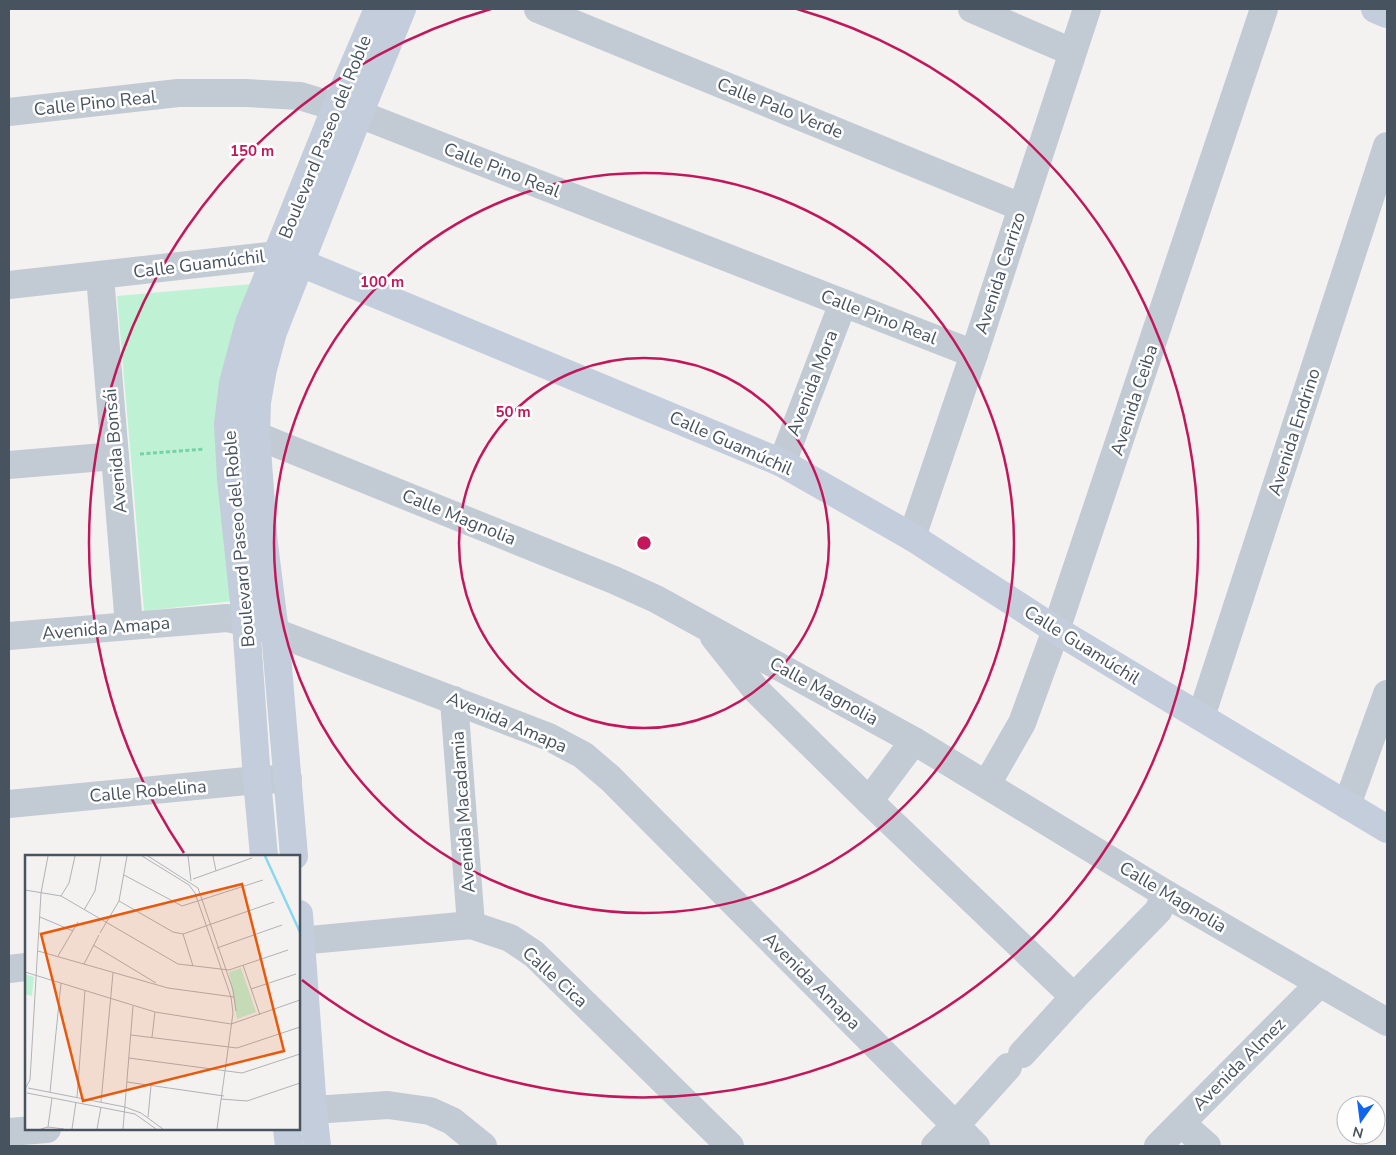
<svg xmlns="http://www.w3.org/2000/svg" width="1396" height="1155" font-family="'Nunito Sans',sans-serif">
	<rect width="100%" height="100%" fill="#f4f2f1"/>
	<path fill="#bff2d5" d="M252 284 233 601 144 611 117 296Z"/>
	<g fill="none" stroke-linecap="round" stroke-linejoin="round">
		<path stroke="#75d2a9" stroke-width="3" stroke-dasharray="4 2.5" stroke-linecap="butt" d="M140 454 204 449"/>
		<g stroke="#c2cbd3" stroke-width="28">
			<path d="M538 9 1021 207"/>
			<path d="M972 9 1072 52"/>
			<path d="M9 112 178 93H245L300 96 359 114 974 354"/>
			<path d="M100 276 129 625"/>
			<path d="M9 285 277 255"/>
			<path d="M228 424 614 580 656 599 914 741 1166 894 1387 1022"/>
			<path d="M782 463 843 303"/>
			<path d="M9 465 115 456"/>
			<path d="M912 537 974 354 1087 9"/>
			<path d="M9 636 227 618 246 622 275 632 549 737 583 755 610 778 976 1146"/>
			<path d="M714 637 757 691 869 801 1074 997"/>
			<path d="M454 700 471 925"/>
			<path d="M1201 717 1387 146"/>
			<path d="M987 784 1022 723 1056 630 1264 9"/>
			<path d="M869 801 914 741"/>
			<path d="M9 804 257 780 288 779"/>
			<path d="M1347 805 1387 694"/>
			<path d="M299 941 471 925 510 938 534 954 730 1146"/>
			<path d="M9 969 26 967"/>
			<path d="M1022 1054 1074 997 1158 911 1166 894"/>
			<path d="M299 1108 313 1110 388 1105 430 1111 452 1121 483 1146"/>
			<path d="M1181 1123 1207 1146"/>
			<path d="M9 1132 47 1129"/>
			<path d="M935 1146 955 1126 1008 1067"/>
			<path d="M1158 1146 1320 983"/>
		</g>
		<g stroke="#c4cddb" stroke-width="28">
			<path d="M1375 9 1387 14"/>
			<path d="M277 255 301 263 782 463 912 537 1056 630 1387 829"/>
			<path d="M264 856 257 780 246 622 231 479 228 424 233 383 249 323 336 107 378 9"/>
			<path d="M294 856 275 632 264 544 256 436 257 402 263 369 273 332 359 114 402 9"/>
			<path d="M299 914 313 1110 317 1146"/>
			<path d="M287 1129 289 1146"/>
		</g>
	</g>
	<g fill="none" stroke="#c2185b" stroke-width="2.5">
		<circle cx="644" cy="543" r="185"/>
		<circle cx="644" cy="543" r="370"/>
		<path d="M184 853A555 555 0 0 1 491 9M797 9A555 555 0 1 1 302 980"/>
	</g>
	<g text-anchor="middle" stroke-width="5" stroke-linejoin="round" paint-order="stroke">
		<g font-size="18" fill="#485360" stroke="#fff">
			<text transform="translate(95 103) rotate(-6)" y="6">Calle Pino Real</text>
			<text transform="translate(780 108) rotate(22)" y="6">Calle Palo Verde</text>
			<text transform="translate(325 137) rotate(-68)" y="6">Boulevard Paseo del Roble</text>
			<text transform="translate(502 170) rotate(21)" y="6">Calle Pino Real</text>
			<text transform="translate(199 264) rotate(-7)" y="6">Calle Guamúchil</text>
			<text transform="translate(1000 273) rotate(-72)" y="6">Avenida Carrizo</text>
			<text transform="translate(879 317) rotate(21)" y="6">Calle Pino Real</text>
			<text transform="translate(812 383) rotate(-69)" y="6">Avenida Mora</text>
			<text transform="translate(1134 400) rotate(-72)" y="6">Avenida Ceiba</text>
			<text transform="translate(1294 432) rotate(-72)" y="6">Avenida Endrino</text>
			<text transform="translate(731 443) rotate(24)" y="6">Calle Guamúchil</text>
			<text transform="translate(115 451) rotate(-95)" y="6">Avenida Bonsái</text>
			<text transform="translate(459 517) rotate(22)" y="6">Calle Magnolia</text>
			<text transform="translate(239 539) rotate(-95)" y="6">Boulevard Paseo del Roble</text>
			<text transform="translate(106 628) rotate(-5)" y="6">Avenida Amapa</text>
			<text transform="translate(1082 645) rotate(32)" y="6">Calle Guamúchil</text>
			<text transform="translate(824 691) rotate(29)" y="6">Calle Magnolia</text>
			<text transform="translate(507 722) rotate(23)" y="6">Avenida Amapa</text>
			<text transform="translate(148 791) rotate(-5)" y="6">Calle Robelina</text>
			<text transform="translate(463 812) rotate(-94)" y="6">Avenida Macadamia</text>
			<text transform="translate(1173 897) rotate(31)" y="6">Calle Magnolia</text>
			<text transform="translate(555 977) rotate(42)" y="6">Calle Cica</text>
			<text transform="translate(812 981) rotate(45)" y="6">Avenida Amapa</text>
			<text transform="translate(1239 1064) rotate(-45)" y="6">Avenida Almez</text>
		</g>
	</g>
	<g transform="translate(25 855)">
		<rect width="275" height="275" fill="#f4f2f1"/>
		<path d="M216 113 231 157 212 164 204 117ZM0 119 9 122 7 141 0 139Z" fill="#bff2d5"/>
		<path fill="none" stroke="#8bd6f1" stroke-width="2.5" d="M240 1 275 77"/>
		<path fill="none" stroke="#afb2b7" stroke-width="1" d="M117 1 164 30 170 38 206 142 208 158 192 274M123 1 173 33 208 135 211 156M163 1 166 26M188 1 191 16M99 20 157 51 238 25M168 24 227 3M0 35 36 41 153 109 204 115 263 95M36 41 44 28 50 1M94 46 148 77 158 79 249 47M59 55 70 36 76 1M15 62 48 76M75 78 94 46 102 1M158 79 168 111M68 90 131 128M192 93 257 70M13 96 143 133 209 142M33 101 53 67M59 109 74 80M218 110 235 160M0 117 130 157 206 169 275 145M226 134 271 119M106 180 212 193 275 172M127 182 130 157M104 203 217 218 275 199M102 227 199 241M3 233 100 252 116 258 138 274M25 237 36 128M2 238 110 259 131 274M52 242 60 135M196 244 222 246 275 228M76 247 88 118M0 248V234L5 225 16 38 23 1M123 262 126 231M23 272 27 243M16 274 23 272 39 274M47 274 51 247M72 274 76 252M98 274 108 151"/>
		<path fill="#e8590c" fill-opacity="0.15" stroke="#e8590c" stroke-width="2.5" d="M217 29 259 196 58 246 16 79Z"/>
		<rect width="275" height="275" fill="none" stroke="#485360" stroke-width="2.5"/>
	</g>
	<circle cx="644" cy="543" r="8" fill="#c2185b" stroke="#fff" stroke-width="2.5"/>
	<g font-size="15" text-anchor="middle" font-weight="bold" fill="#c2185b" stroke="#fff" stroke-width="5" stroke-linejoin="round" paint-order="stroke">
		<text x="252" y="156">150 m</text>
		<text x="382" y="287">100 m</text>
		<text x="513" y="417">50 m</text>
	</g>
	<rect width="1396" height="1155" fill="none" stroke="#485360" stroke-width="20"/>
	<g transform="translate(1361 1120) rotate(194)"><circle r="24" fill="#ffffff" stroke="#b6babf"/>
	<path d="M0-4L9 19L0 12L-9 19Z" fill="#1166ee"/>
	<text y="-8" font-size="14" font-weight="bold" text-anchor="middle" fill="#485360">N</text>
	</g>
</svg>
